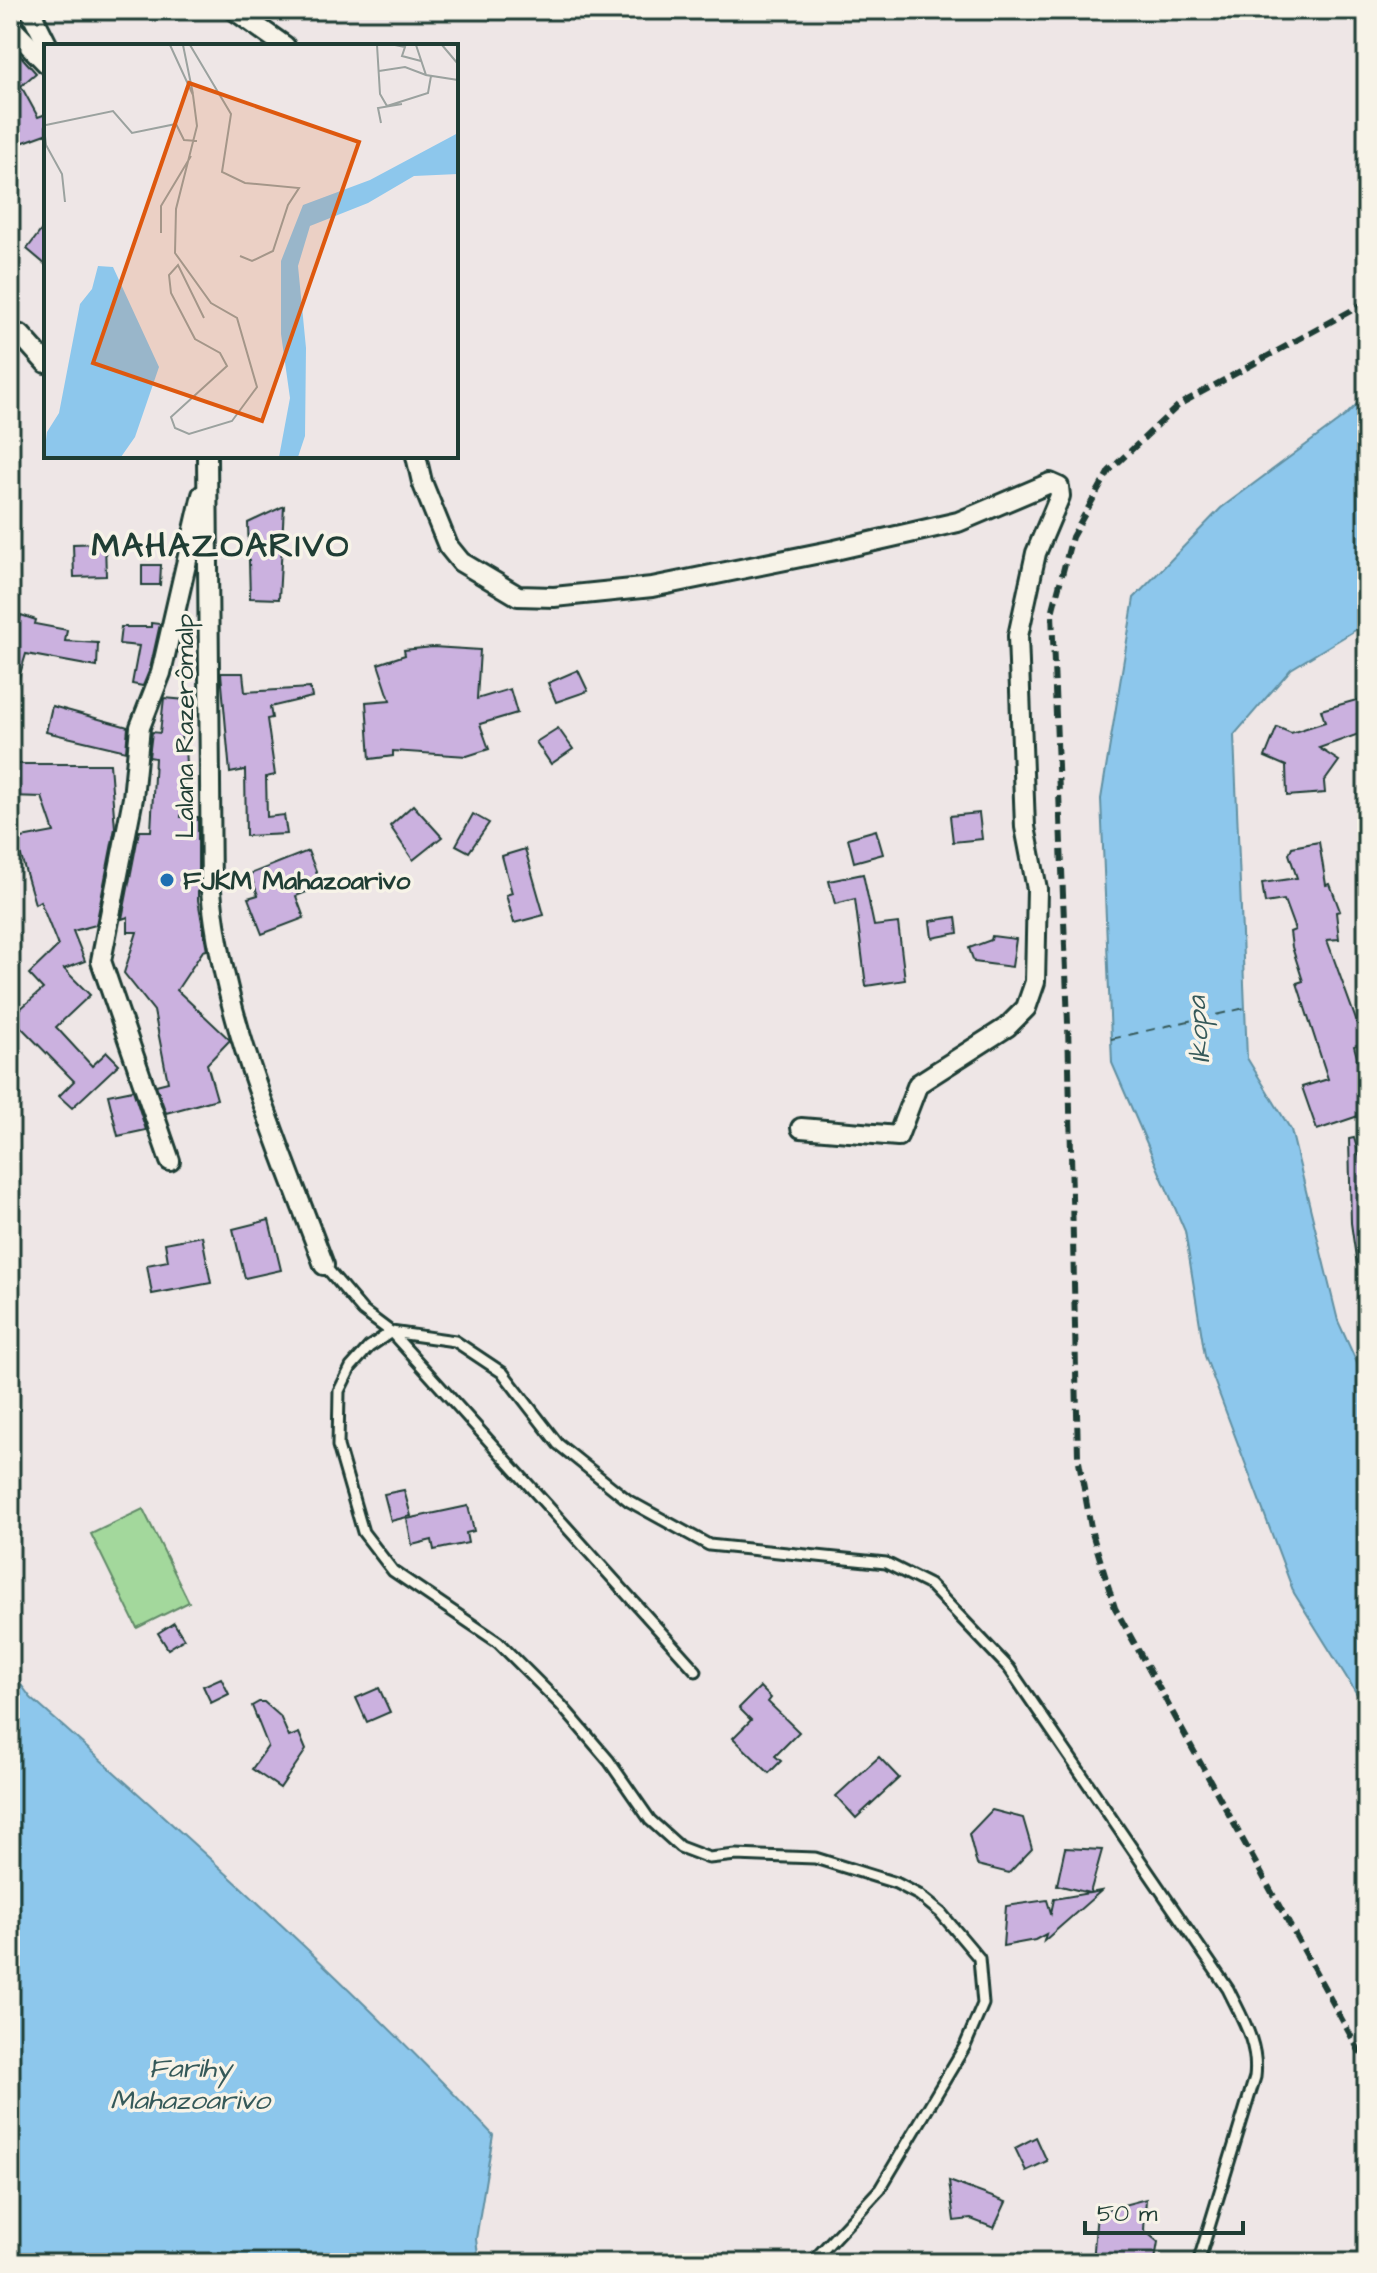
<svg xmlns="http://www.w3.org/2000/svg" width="1377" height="2273" font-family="'Architects Daughter',sans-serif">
	<rect width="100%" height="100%" fill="#eee6e6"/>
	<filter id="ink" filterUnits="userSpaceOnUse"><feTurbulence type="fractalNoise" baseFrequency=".0125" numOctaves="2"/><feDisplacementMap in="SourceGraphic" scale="16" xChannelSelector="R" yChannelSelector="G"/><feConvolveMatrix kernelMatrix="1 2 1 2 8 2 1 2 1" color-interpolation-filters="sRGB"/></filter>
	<g filter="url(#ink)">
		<path fill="#a3d89c" stroke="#618a68" stroke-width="2" d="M143 1509 189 1602 137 1628 91 1534Z"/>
		<g fill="#8dc7ec" stroke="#6190a2" stroke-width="2">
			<path d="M1367 394V623L1291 669 1234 735 1247 1058 1291 1130 1338 1321 1367 1385V1710L1294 1593 1205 1356 1185 1231 1112 1063 1101 799 1134 598 1221 508 1345 416Z"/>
			<path d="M10 1670 31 1698C190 1839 347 1980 493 2135L476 2239 479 2263H10Z"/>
		</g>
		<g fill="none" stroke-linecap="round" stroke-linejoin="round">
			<path stroke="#355959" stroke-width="2" stroke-dasharray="10 8" stroke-linecap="butt" d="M1111 1039 1245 1008"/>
		</g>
		<g fill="#cbb1df" stroke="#1f3d34" stroke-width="2">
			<path d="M10 44 36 73 21 86 38 117 46 114V134L10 147Z"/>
			<path d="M46 224V265L27 249Z"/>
			<path d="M284 506 279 599 250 598 248 523Z"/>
			<path d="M105 543 106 576 74 577 73 544Z"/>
			<path d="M142 565H161L160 585H142Z"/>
			<path d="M21 615 36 620 35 624 67 630 65 641 98 643 97 667 26 654 14 694 10 693V653Z"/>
			<path d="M151 623 160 624 150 669 143 686 132 684 139 646 119 644 121 627H151Z"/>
			<path d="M184 626 192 627 188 654 178 652Z"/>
			<path d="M433 647 480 650 477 699 510 689 517 713 480 724 489 749 467 756 393 751V756L370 759 366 702 390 700 378 664 405 655 404 650Z"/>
			<path d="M578 670 588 691 556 702 548 683Z"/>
			<path d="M221 673H243L245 692 310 688 312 697 270 707 272 718 267 719 275 775 266 777 267 817 284 815 287 834 246 836 245 770 230 773Z"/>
			<path d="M1367 697V723L1359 734 1319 748 1339 761 1324 782 1325 793 1287 796 1286 766 1265 757 1277 727 1291 733 1325 722 1321 710Z"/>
			<path d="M164 698 186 700 180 747H185L186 765 181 817H198V900L207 950 203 951 177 990 230 1040 207 1064 217 1099 166 1113 156 1085 168 1082 154 1011 124 973 137 932H128V917L122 919 139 831H151L155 758 149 757 152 732 160 733Z"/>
			<path d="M52 706 128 727 126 751 46 732Z"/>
			<path d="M558 728 573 749 551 764 536 742Z"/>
			<path d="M10 764H110L115 828 96 925 73 931 85 961 64 969 90 995 56 1027 92 1066 107 1052 119 1064 72 1108 59 1096 74 1081 11 1017 43 989 29 974 58 946 40 901 35 904 16 839 54 832 42 797 10 796Z"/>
			<path d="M413 805 442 837 413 860 390 826Z"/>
			<path d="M979 813 982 839 953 842 950 816Z"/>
			<path d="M473 814 489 823 469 852 456 845Z"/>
			<path d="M876 830 883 854 854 862 848 838Z"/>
			<path d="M1319 842 1326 885 1330 884 1340 911 1336 912 1339 939 1327 940 1364 1042 1354 1046 1367 1093 1358 1096 1364 1114 1317 1130 1302 1087 1328 1079 1297 983 1303 981 1292 947 1290 932 1295 930 1284 900 1265 903 1262 883 1297 878 1289 854 1292 847Z"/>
			<path d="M525 849 544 915 514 923 506 895 512 893 502 856Z"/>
			<path d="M308 851 322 886 296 896 304 918 262 934 248 898 258 895 250 874Z"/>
			<path d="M863 874 874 926 898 923 905 980 866 986 855 899 835 904 829 881Z"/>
			<path d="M956 917 958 933 932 938 930 921Z"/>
			<path d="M992 936 1016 939 1012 967 974 962 969 948 991 940Z"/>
			<path d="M133 1090 146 1130 118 1136 108 1095Z"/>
			<path d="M1354 1138 1367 1180V1264L1357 1265 1351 1223 1349 1139Z"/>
			<path d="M269 1220 281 1270 245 1278 233 1229Z"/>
			<path d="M202 1236 211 1283 152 1294 147 1265 168 1261 165 1243Z"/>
			<path d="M404 1490 411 1516 391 1521 384 1494Z"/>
			<path d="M468 1506 474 1531 466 1533 468 1543 434 1550 432 1540 412 1545 407 1519Z"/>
			<path d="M174 1623 184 1639 168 1649 158 1633Z"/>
			<path d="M221 1678 229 1694 211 1703 203 1686Z"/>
			<path d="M760 1687 771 1698 768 1702 799 1732 775 1756 781 1761 769 1773 733 1738 751 1720 739 1708Z"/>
			<path d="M379 1688 390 1712 367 1722 356 1698Z"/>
			<path d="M259 1702H264L280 1716 289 1737 299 1733 306 1750 280 1788 252 1769 268 1746 252 1706Z"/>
			<path d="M879 1757 899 1778 856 1818 836 1796Z"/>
			<path d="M992 1810 1023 1818 1032 1849 1009 1873 977 1865 969 1834Z"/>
			<path d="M1065 1848 1102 1850 1090 1893 1101 1891 1044 1941 1046 1934 1035 1940 1003 1946 1006 1906 1047 1900 1051 1913 1054 1899 1089 1893 1057 1885Z"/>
			<path d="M1036 2137 1047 2161 1026 2171 1015 2148Z"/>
			<path d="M949 2181 1006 2202 994 2228 971 2219 954 2221Z"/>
			<path d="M1146 2199 1144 2230 1158 2242 1155 2260 1093 2263 1097 2212Z"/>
		</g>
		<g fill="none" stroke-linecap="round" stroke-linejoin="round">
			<g stroke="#1f3d34" stroke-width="15">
				<g id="lane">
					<path d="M324 1265 363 1311 391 1332 455 1341 503 1373 558 1444 629 1501 709 1545 886 1563 930 1585 1009 1668 1228 1989C1242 2018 1259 2044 1255 2077L1198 2263"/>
					<path d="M696 1671 391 1332 369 1347 351 1367 339 1391 338 1446 363 1532 393 1571 498 1642 561 1705 609 1761 650 1820 680 1847 709 1858 736 1855 815 1858 896 1883 919 1895 941 1913 979 1958 983 2004 965 2046 880 2189 811 2263"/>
				</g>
			</g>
			<g stroke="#1f3d34" stroke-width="24">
				<g id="street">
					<path d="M30 10 48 46"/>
					<path d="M234 10 285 46"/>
					<path d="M10 26 46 63"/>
					<path d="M10 332 21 335 46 363"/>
					<path d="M207 456 211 891C223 1020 279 1144 324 1265"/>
					<path d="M416 456 422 482 448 546 461 562 518 596 554 597 652 587 835 550 958 522 1050 483 1059 487 1060 496 1036 553 1018 636 1025 827 1037 889 1035 982 1026 1008 1007 1027 918 1084 898 1136 801 1128"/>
					<path d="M170 1161 101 961 133 798 140 727 161 673 202 495"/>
				</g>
			</g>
			<use href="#lane" stroke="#f7f3e8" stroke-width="9"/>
			<use href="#street" stroke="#f7f3e8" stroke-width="18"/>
			<path stroke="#1f3d34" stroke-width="6" stroke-dasharray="12 6" stroke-linecap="butt" d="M1367 302 1180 404 1109 471 1072 537 1052 613 1068 1023 1078 1456 1092 1533 1115 1608 1367 2065"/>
		</g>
	</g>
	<circle fill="#1f6fb2" stroke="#f7f3e8" stroke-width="3" cx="167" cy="880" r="8"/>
	<g text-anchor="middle" stroke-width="7" stroke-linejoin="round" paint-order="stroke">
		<g font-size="26" fill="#1f3d34" stroke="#f7f3e8">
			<text transform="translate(184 726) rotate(-90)" y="9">Lalana Razerômalp</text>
		</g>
		<g font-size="26" font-weight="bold" fill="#1f3d34" stroke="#f7f3e8" text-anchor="start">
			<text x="183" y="889">FJKM Mahazoarivo</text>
		</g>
		<g font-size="28" font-style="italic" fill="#355959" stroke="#f7f3e8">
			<text transform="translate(1197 1030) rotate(-94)" y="10">Ikopa</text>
			<text x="190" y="2077">Farihy<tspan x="190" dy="32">Mahazoarivo</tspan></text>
		</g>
		<g font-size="34" font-weight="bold" letter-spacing="2" fill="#1f3d34" stroke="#f7f3e8">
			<text x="221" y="556">MAHAZOARIVO</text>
		</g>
	</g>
	<g transform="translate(44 44)">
		<rect width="414" height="414" fill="#eee6e6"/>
		<path d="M414 89V130L370 132 324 159 266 182 254 222 262 304 261 392 254 413H235L246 354 237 290V217L259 161 326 136ZM54 222 69 223 115 323 91 393 77 413H0L3 388 15 369 36 260 48 245Z" fill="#8dc7ec"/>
		<path fill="none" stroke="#9ba29f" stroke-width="2" d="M126 1 149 51 153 82 132 165 131 209 167 259 193 274 213 343 188 377 145 390 131 384 127 373 183 322 176 309 151 295 127 249 125 231 134 221 160 274M139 1 149 50M146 1 187 70 178 128 201 139 255 144 244 161 229 207 208 217 196 212M333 1 336 50 343 62 384 49 387 32M351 1 361 3 358 12 377 17M372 1 382 31 414 36M398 1 414 20M335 27 361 23 382 31M337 79 334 64 358 60M2 81 69 67 88 89 132 80 140 96 153 97M0 83 2 101 18 130 21 158M117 189V162L147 112"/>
		<path fill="#de580e" fill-opacity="0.15" stroke="#de580e" stroke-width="4" d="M145 39 315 98 218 377 49 319Z"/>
		<rect width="414" height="414" fill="none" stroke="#1f3d34" stroke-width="4"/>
	</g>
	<rect width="1377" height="2273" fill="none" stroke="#f7f3e8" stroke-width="40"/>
	<rect x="20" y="20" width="1337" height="2233" fill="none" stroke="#1f3d34" stroke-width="3" filter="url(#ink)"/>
	<path d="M1085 2221v12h158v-12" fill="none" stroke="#1f3d34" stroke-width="4"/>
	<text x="1097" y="2221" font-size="24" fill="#1f3d34" stroke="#f7f3e8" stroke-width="6" paint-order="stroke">50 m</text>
</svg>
